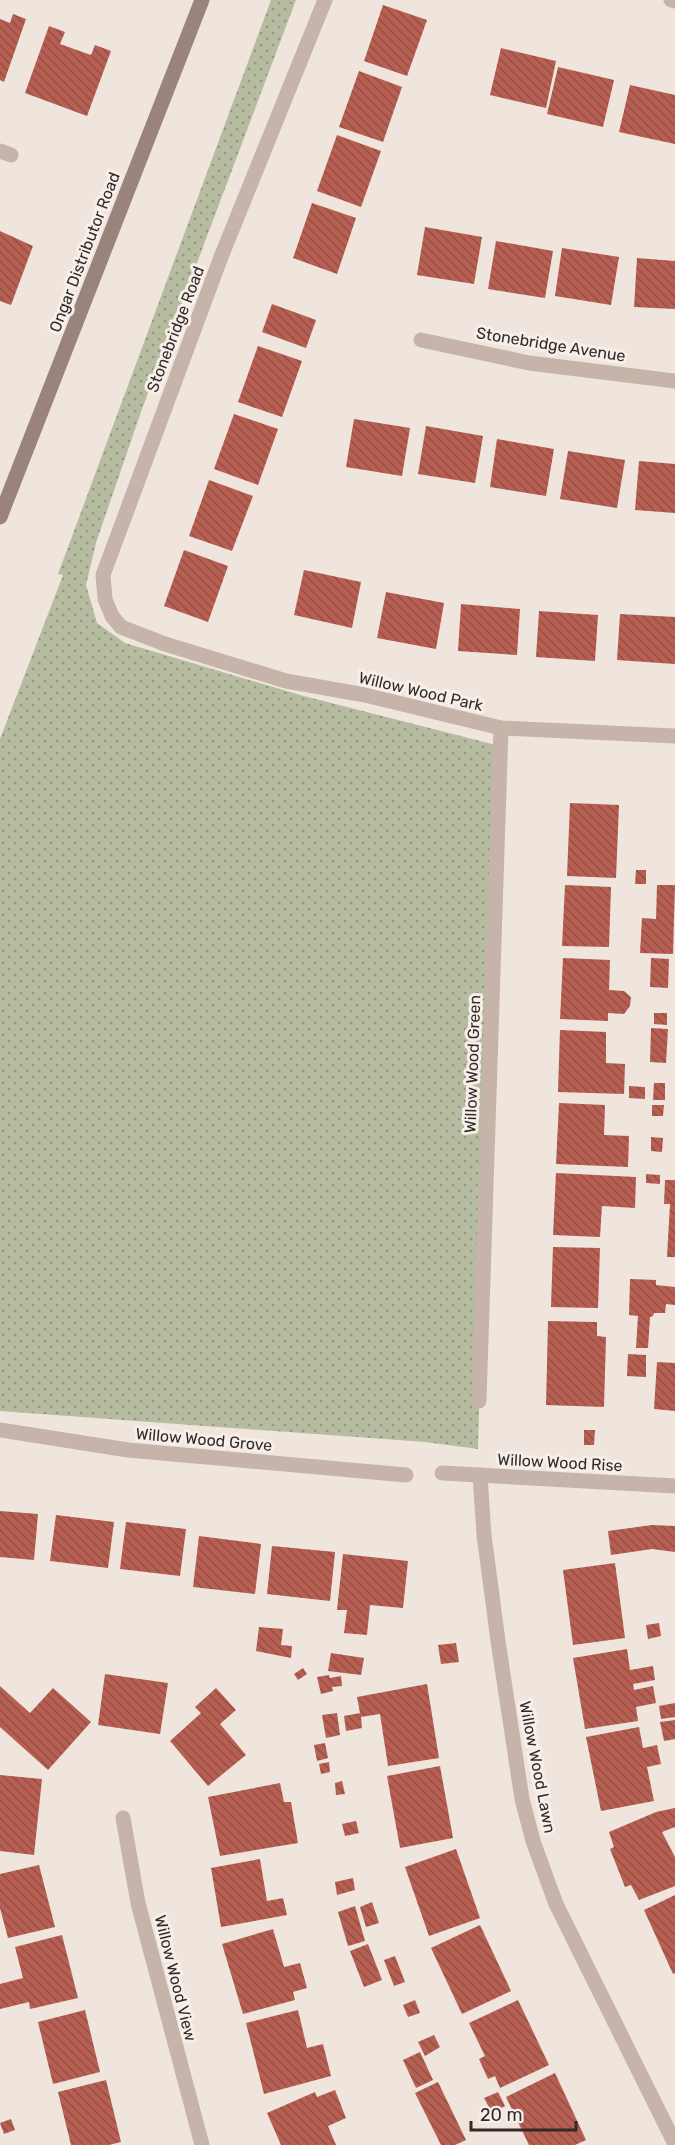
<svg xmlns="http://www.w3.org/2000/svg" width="675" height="2145" font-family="Rubik,sans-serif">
	<defs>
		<pattern id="grass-dots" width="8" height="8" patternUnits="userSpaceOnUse" patternTransform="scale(1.5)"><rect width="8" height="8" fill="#b6bc9f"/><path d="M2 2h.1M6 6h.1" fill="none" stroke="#959982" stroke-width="1.8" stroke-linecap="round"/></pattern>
		<pattern id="building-back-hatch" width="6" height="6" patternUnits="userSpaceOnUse" patternTransform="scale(1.5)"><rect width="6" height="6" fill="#b75f53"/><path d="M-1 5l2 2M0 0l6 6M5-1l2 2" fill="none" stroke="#964f45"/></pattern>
	</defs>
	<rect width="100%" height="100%" fill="#efe5dd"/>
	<path fill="url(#grass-dots)" d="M271 0H296L142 409 96 543 86 585 97 623 125 643 300 695 496 745 478 1449 425 1442 0 1411V739L63 575 58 574Z"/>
	<g fill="url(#building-back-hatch)">
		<path d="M383 5 427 20 407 76 364 61Z"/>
		<path d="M13 14 26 19 4 82 0 80V19L10 23Z"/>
		<path d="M49 26 65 32 60 44 91 55 95 45 111 51 87 116 25 93Z"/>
		<path d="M501 48 556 61 546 108 490 95Z"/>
		<path d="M558 67 614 80 603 127 547 114Z"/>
		<path d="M359 71 402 87 383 142 339 127Z"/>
		<path d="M630 85 675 95V144L619 132Z"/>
		<path d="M337 135 381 151 361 207 317 191Z"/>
		<path d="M312 203 356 218 337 274 293 258Z"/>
		<path d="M425 227 482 237 474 284 417 275Z"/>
		<path d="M0 231 33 246 11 305 0 301Z"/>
		<path d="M496 241 553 251 545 298 488 289Z"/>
		<path d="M562 248 619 257 611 305 555 296Z"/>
		<path d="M637 258 675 261V309L634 307Z"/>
		<path d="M272 304 316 320 306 348 262 332Z"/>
		<path d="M258 346 302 361 282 417 238 402Z"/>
		<path d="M234 414 278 429 258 485 214 469Z"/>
		<path d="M354 419 410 428 402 476 346 467Z"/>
		<path d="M426 426 483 436 475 483 418 474Z"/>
		<path d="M497 439 554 449 546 496 490 487Z"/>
		<path d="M568 451 625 460 617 508 560 499Z"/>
		<path d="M639 461 675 464V513L635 510Z"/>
		<path d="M209 480 253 496 232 551 189 536Z"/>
		<path d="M184 550 228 566 208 622 164 606Z"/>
		<path d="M304 570 361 582 352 628 294 615Z"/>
		<path d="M386 592 444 603 436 649 377 638Z"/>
		<path d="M461 604 520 609 517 655 458 651Z"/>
		<path d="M539 611 598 615 595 661 536 657Z"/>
		<path d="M620 614 675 617V664L617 660Z"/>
		<path d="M570 803 619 805 616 878 567 876Z"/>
		<path d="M636 870H646V884H635Z"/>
		<path d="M565 885 611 887 609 947 562 946Z"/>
		<path d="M657 885H675L673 954 640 953 642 918 656 919Z"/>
		<path d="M563 958 610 960 609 990 624 991 631 997 630 1006 624 1014 608 1013V1021L560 1019Z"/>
		<path d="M651 958 669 959 668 988 650 987Z"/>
		<path d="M654 1013H667V1025L654 1024Z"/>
		<path d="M651 1028 668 1029 666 1063 650 1062Z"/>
		<path d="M560 1030 606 1032V1063L625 1064 624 1094 558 1092Z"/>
		<path d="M654 1083H665V1100H653Z"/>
		<path d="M629 1086 645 1087V1099L629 1098Z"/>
		<path d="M559 1103 605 1105 604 1135 629 1136 628 1167 556 1164Z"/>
		<path d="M652 1105H664L663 1116H652Z"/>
		<path d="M651 1137 663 1138 662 1152 651 1151Z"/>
		<path d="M556 1173 636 1177 635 1208 602 1206 600 1237 553 1235Z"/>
		<path d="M646 1174 660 1175V1184L646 1183Z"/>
		<path d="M665 1180H675V1257H667L670 1204H664Z"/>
		<path d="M553 1247 600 1248 598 1308 551 1307Z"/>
		<path d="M630 1279 656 1280V1285L675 1287V1305L666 1304 665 1313H654L653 1316 650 1317 648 1348H636L638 1316 629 1315Z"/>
		<path d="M548 1321 597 1322V1336L606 1337 604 1407 546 1405Z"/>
		<path d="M628 1354 646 1355V1377L627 1376Z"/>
		<path d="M657 1362 675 1363V1411L654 1409Z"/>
		<path d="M584 1430H595L594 1445H584Z"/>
		<path d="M0 1511 38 1514 34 1560 0 1557Z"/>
		<path d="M56 1515 114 1522 108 1568 50 1561Z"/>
		<path d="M126 1522 186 1529 180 1576 120 1569Z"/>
		<path d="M652 1525 675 1526V1552L652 1549 611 1555 608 1531Z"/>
		<path d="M199 1536 261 1544 255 1594 193 1587Z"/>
		<path d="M272 1546 335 1552 330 1601 267 1594Z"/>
		<path d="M343 1554 408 1561 403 1608 370 1605 367 1635 344 1633 347 1610H337Z"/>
		<path d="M615 1563 625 1638 573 1645 563 1570Z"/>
		<path d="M659 1623 661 1636 648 1639 646 1625Z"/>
		<path d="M259 1627 283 1629 281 1645 292 1646 291 1658 256 1651Z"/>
		<path d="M456 1643 459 1662 441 1664 438 1645Z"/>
		<path d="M627 1649 630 1670 653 1666 655 1680 633 1684 634 1690 653 1686 656 1703 636 1707 638 1721 585 1729 573 1658Z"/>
		<path d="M331 1653 364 1658 361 1675 328 1671Z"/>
		<path d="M303 1668 307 1674 298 1680 294 1674Z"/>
		<path d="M105 1674 168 1683 160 1734 98 1725Z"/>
		<path d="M329 1675 330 1678 341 1676 342 1686 332 1687 333 1691 321 1694 317 1677Z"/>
		<path d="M427 1684 439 1758 388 1766 380 1714 361 1717 362 1728 346 1731 344 1716 360 1713 357 1697Z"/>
		<path d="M0 1686 30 1713 53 1688 91 1722 48 1770 0 1727Z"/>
		<path d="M216 1688 236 1710 220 1724 246 1755 208 1786 170 1741 201 1713 195 1707Z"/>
		<path d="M675 1703V1717L661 1719 659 1706Z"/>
		<path d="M337 1713 340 1735 326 1738 322 1715Z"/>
		<path d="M675 1720V1739L664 1741 660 1722Z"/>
		<path d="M639 1727 643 1748 657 1745 661 1764 647 1767 654 1801 601 1811 586 1737Z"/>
		<path d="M325 1743 328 1758 317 1761 314 1745Z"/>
		<path d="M329 1762 330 1772 321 1774 319 1764Z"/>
		<path d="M440 1766 453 1838 400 1848 387 1776Z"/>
		<path d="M0 1775 42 1779 34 1855 0 1851Z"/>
		<path d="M342 1781 345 1794 336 1795 335 1783Z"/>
		<path d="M280 1783 284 1802H291L298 1843 220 1856 208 1797Z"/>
		<path d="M675 1808V1827L662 1832 675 1857V1886L639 1900 631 1885 625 1887 610 1849 614 1847 609 1832 656 1812Z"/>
		<path d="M356 1821 359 1833 345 1836 342 1824Z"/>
		<path d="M456 1849 480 1918 429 1936 405 1867Z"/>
		<path d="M260 1859 267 1901 283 1898 287 1915 221 1927 211 1868Z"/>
		<path d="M39 1865 55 1927 8 1938 0 1908V1874Z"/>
		<path d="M353 1878 355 1890 337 1895 335 1882Z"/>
		<path d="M675 1895V1973L673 1974 644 1910Z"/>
		<path d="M372 1902 379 1923 366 1927 360 1907Z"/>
		<path d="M355 1906 365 1941 348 1946 338 1912Z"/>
		<path d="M480 1925 511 1991 462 2014 431 1948Z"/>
		<path d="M273 1929 284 1967 300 1963 307 1988 293 1992 295 2000 243 2014 222 1944Z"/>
		<path d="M62 1935 78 1998 30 2009 29 2002 0 2009V1984L23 1978 15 1947Z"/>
		<path d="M368 1944 382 1980 364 1987 350 1951Z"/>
		<path d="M395 1956 405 1982 394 1986 384 1960Z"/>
		<path d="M415 2000 420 2013 408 2017 403 2005Z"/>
		<path d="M518 2000 549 2065 500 2088 495 2076 488 2079 479 2059 485 2056 469 2023Z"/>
		<path d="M85 2010 100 2072 53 2084 38 2022Z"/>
		<path d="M298 2010 307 2048 323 2044 331 2076 264 2094 246 2023Z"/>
		<path d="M434 2035 440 2047 425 2056 418 2042Z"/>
		<path d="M420 2052 433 2080 416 2088 403 2060Z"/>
		<path d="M555 2073 586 2140 575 2145H529L506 2097Z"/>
		<path d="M106 2080 121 2142 109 2145H71L58 2092Z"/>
		<path d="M438 2082 466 2140 455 2145H441L415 2093Z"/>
		<path d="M335 2090 346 2118 328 2126 336 2145H281L267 2113 315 2092 317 2097Z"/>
		<path d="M498 2092 505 2106 492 2113 484 2098Z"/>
		<path d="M11 2119 15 2130 4 2134 0 2123Z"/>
	</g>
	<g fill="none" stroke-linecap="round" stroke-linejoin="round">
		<g stroke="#c6b4ab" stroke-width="15">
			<path d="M325 0 221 257 103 575 105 599 112 616 121 627 165 644 286 681 365 695 501 728 675 736"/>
			<path d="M671 0 675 1"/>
			<path d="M0 151 11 155"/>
			<path d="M421 340 529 363 675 381"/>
			<path d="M479 1401 501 728"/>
			<path d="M0 1430 128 1450 406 1475"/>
			<path d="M442 1473 675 1486"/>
			<path d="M480 1475 484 1535 498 1641 522 1799 533 1841 556 1904 675 2144"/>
			<path d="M123 1818 138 1903 202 2145"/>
		</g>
		<path stroke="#99837c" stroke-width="15" d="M0 517 202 0"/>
	</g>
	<g text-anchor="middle" stroke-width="6" stroke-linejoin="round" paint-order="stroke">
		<g font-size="16" fill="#342b29" stroke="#f7efe9">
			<text transform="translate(84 252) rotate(-69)" y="6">Ongar Distributor Road</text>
			<text transform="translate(175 329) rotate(-69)" y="6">Stonebridge Road</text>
			<text transform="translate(551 344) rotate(9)" y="6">Stonebridge Avenue</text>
			<text transform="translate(421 691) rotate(13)" y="6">Willow Wood Park</text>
			<text transform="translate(472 1064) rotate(-88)" y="6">Willow Wood Green</text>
			<text transform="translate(204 1439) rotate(5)" y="6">Willow Wood Grove</text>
			<text transform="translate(560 1462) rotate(3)" y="6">Willow Wood Rise</text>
			<text transform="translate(538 1767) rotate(79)" y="6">Willow Wood Lawn</text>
			<text transform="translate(176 1978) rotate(76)" y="6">Willow Wood View</text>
		</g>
	</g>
	<path d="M471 2121v9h105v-9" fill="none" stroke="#342b29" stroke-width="3"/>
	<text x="480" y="2121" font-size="18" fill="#342b29" stroke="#f7efe9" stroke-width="4.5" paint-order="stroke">20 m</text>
</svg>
